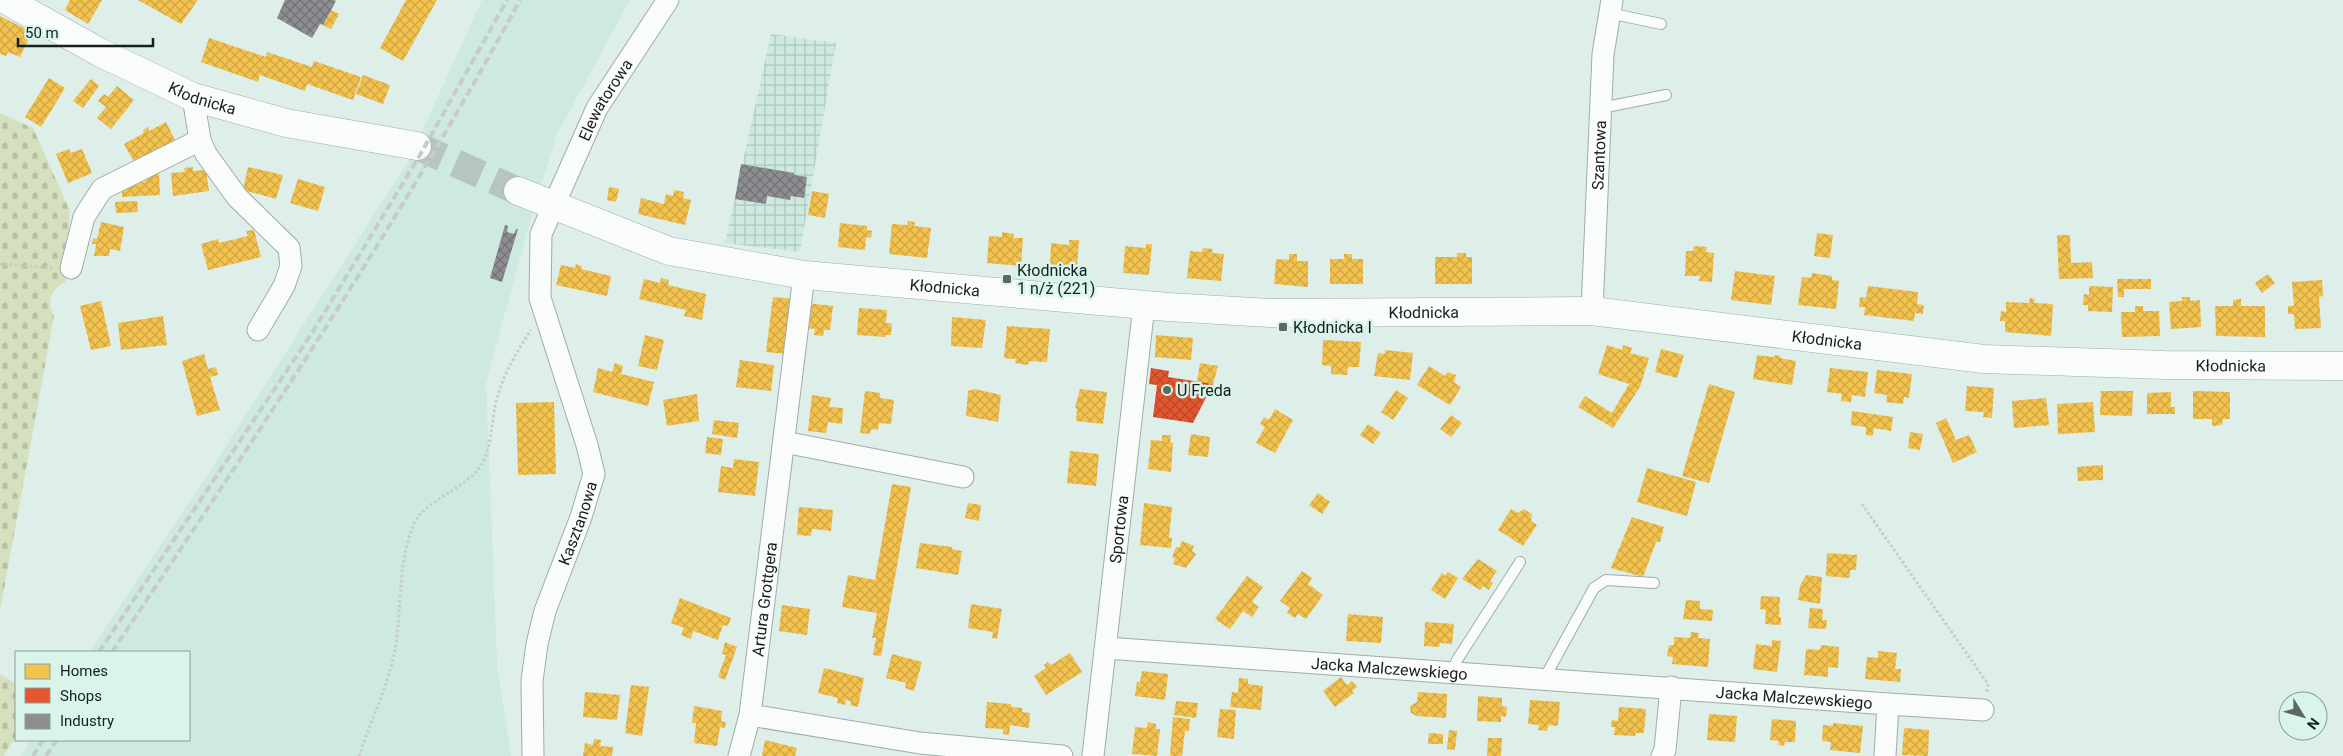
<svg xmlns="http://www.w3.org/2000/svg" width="2343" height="756" font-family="Roboto,sans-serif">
	<defs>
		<pattern id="industrial-grid" width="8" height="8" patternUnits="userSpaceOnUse" patternTransform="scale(1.25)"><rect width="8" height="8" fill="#cde9e0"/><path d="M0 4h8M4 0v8" fill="none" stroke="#afc8c0"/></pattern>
		<pattern id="cemetery-stones" width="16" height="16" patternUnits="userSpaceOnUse" patternTransform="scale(1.25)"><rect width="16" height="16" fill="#d5e0be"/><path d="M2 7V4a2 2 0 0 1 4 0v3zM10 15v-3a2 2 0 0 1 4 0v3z" fill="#b6c0a3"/></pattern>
		<pattern id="homes-cross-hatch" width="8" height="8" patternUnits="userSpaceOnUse" patternTransform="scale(1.25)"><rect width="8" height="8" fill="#f2c14e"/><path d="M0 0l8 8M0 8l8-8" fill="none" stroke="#cfa644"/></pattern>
		<pattern id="shops-cross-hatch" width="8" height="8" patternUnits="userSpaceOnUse" patternTransform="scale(1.25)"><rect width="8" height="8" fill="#e4572e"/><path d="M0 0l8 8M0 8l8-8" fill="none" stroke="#b84827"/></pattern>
		<pattern id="industry-cross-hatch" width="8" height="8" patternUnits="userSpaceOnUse" patternTransform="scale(1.25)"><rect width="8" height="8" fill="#8d8d92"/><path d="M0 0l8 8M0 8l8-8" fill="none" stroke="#727377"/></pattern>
	</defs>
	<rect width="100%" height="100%" fill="#deeee9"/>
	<path fill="#cde9e0" d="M482 0H630L557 134 531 218 486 383 497 665 511 756H21L31 740H189V652H89L204 480 409 160Z"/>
	<path fill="url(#industrial-grid)" d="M771 34 836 43 800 252 725 243Z"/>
	<g fill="url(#cemetery-stones)">
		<path d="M0 113 33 128 70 211 65 282C50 290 46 302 54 316L0 611Z"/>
		<path d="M0 674 16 684V736L4 756H0Z"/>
	</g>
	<g fill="url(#homes-cross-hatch)">
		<path d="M70 0H102L88 24 65 10Z"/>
		<path d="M138 0H198L181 24Z"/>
		<path d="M406 0H437L403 61 380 48Z"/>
		<path d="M331 10 339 14 331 29 323 25Z"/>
		<path d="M0 16 32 32 20 57 8 52 6 56 0 54Z"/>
		<path d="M209 38 266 57 267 52 312 67 314 61 361 77 353 100 307 84 305 91 260 75 258 82 201 62Z"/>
		<path d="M363 75 390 85 383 104 356 94Z"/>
		<path d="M49 78 65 88 41 127 25 117Z"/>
		<path d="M91 79 99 86 83 108 73 101Z"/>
		<path d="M117 86 134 100 111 129 97 118 106 107 98 101 104 94 108 97Z"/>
		<path d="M166 122 175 140 134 162 124 144 144 133 143 130 148 127 149 131Z"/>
		<path d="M69 149 71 153 82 149 92 173 68 183 56 154Z"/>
		<path d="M193 167V171L206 170 209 191 173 196 171 173 185 172 184 168Z"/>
		<path d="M248 167 283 175 276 199 243 190Z"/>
		<path d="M159 173 160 195 122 197V183L145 182 144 174Z"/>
		<path d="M298 179 325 187 318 211 290 203Z"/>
		<path d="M609 187 619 189 616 202 607 200Z"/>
		<path d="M674 190 684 192 683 198 691 200 685 225 638 214 641 198 664 204 666 194 673 196Z"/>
		<path d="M812 191 829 194 825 218 808 215Z"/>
		<path d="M137 201 138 212 116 213 115 202Z"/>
		<path d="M908 221 915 222 914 226 931 228 927 258 889 254 892 224 907 225Z"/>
		<path d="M101 222 124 227 120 251 110 249 109 256H94L96 244H92L93 238 97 239Z"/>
		<path d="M840 223 867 226V230L872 231 871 238 866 237 865 250 838 247Z"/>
		<path d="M254 230 261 257 208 270 201 244 218 239 219 243 248 236 246 231Z"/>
		<path d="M1002 232 1014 234 1013 238H1023L1021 266 987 263 989 236 1002 237Z"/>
		<path d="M1817 233 1833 235 1830 258 1814 256Z"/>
		<path d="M2057 235H2070L2071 263 2092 262 2093 278 2059 279Z"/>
		<path d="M1069 240H1079L1077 270 1050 268 1051 243 1069 245Z"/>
		<path d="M1146 244H1152L1149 275 1123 273 1125 246 1146 248Z"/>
		<path d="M1694 246 1707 247 1706 252 1714 253 1712 282 1699 281 1700 276H1685L1686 251H1693Z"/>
		<path d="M1203 248 1213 249 1212 253 1224 254 1221 281 1187 278 1190 251 1202 252Z"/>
		<path d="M1457 253H1466V257H1472V284H1435V257H1457Z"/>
		<path d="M1289 254H1297V261H1308V287L1274 284 1276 259 1289 260Z"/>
		<path d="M1344 254H1352V259H1363V284H1330V259H1344Z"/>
		<path d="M576 264 582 266 581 269 611 276 607 296 556 285 561 265 575 268Z"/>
		<path d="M1735 271 1775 276 1771 305 1731 300Z"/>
		<path d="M1812 273 1832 276V280L1839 281 1836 309 1798 305 1802 277 1811 278Z"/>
		<path d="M2268 274 2275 283 2262 293 2255 283Z"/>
		<path d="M661 278 669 280 668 285 706 294 702 320 684 316 686 310 639 299 644 279 660 283Z"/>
		<path d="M2117 279H2151V289H2124V297H2118Z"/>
		<path d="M2322 280 2323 296 2319 297 2321 328 2295 329 2294 314H2288V306H2294L2292 282Z"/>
		<path d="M1868 286 1918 292 1917 304 1924 305 1923 314 1915 313 1914 321 1864 315 1865 307H1859L1860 297 1866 298Z"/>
		<path d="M2089 286 2113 287 2112 312 2088 311V305H2083L2084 294 2089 295Z"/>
		<path d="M773 297 794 299 786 354 766 352Z"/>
		<path d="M2182 297H2190V301L2200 300 2201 327 2171 329 2169 302 2182 301Z"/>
		<path d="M2030 298 2035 299 2034 303 2053 304 2051 336 2005 332V321H2000L2001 311 2006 312V302L2029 303Z"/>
		<path d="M2241 299V306H2265V337L2216 336 2215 306H2233V300Z"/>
		<path d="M101 301 111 346 91 350 80 306Z"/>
		<path d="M807 303 833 306 830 330H824L823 336 814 335 815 329 804 328Z"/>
		<path d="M2135 306H2143V311H2159L2160 336 2122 337 2121 312H2135Z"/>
		<path d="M859 308 887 310 886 323H892L891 335H885V337L857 335Z"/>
		<path d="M163 316 167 345 121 350 118 323Z"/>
		<path d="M952 317 986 320 982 348 951 346Z"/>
		<path d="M1007 326 1050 329 1047 362 1029 361 1028 365 1015 363 1016 359 1004 358Z"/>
		<path d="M645 335 664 340 657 370 638 366Z"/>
		<path d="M1156 335 1193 338 1191 360 1155 357Z"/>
		<path d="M1323 340 1361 342 1359 367H1348L1347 375 1331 374V366L1322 365Z"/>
		<path d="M1607 345 1622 350 1623 345 1632 348 1630 353 1649 358 1640 387 1613 428 1578 407 1585 396 1612 413 1629 384 1598 374Z"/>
		<path d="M1661 349 1684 355 1677 378 1655 372Z"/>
		<path d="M1385 350 1413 353 1410 380 1374 376 1378 353 1385 354Z"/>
		<path d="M204 354 208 369 216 367 218 375 210 377 220 410 197 416 182 361Z"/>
		<path d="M1757 355 1774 357 1775 355 1780 356V358L1796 361 1792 385 1753 379Z"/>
		<path d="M740 360 774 365 771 391 736 387Z"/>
		<path d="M615 363 623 366 621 374 654 382 648 406 593 392 598 368 612 372Z"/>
		<path d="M1200 363 1218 366 1213 384 1197 382Z"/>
		<path d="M1429 366 1445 376 1448 372 1456 375 1454 382 1461 387 1450 405 1417 385Z"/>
		<path d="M1830 368 1868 372 1865 397 1852 395 1851 402 1841 401 1842 394 1827 392Z"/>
		<path d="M1877 370 1912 374 1909 398 1904 397 1903 404 1886 402 1887 395 1874 393Z"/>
		<path d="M1709 384 1735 392 1709 483 1682 476Z"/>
		<path d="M1967 386 1994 388 1992 418 1983 417 1984 412 1965 411Z"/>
		<path d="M975 389 1001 395 998 422 966 416 968 391Z"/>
		<path d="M1080 389 1107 392 1103 424 1076 421 1077 409 1075 408Z"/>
		<path d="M1396 390 1408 398 1393 420 1381 412Z"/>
		<path d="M865 391 880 393V398L894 400 891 424 879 423 878 430 871 429 870 434 860 433Z"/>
		<path d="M2101 391H2133L2132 416 2100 415Z"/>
		<path d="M2193 391 2230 392V419H2223L2222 425 2212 426V419H2193Z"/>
		<path d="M2171 392V407H2175V414H2147V393Z"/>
		<path d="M697 394 699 421 667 426 663 400Z"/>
		<path d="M812 395 831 398 829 407 843 408 842 424 828 422 826 433 808 431Z"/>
		<path d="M2046 398 2049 425 2014 428 2012 401Z"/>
		<path d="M554 402 556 474 518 475 516 403Z"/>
		<path d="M2093 402 2095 432 2058 434 2057 404Z"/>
		<path d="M1275 409 1293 420 1275 453 1256 443 1265 427 1260 424 1264 417 1269 420Z"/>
		<path d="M1852 411 1893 417 1891 431 1874 428 1873 436 1866 435V427L1851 425Z"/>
		<path d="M1451 415 1462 423 1451 437 1440 429Z"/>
		<path d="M1946 418 1956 440 1969 435 1977 452 1953 463 1936 423Z"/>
		<path d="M714 420 739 423 737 438 712 434Z"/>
		<path d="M1368 424 1381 433 1373 444 1360 435Z"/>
		<path d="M1910 432 1923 434 1920 450 1908 448Z"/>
		<path d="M1191 434 1210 437 1208 457 1188 455Z"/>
		<path d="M1162 435H1171L1170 442 1173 443 1171 472 1148 469 1151 440 1162 441Z"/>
		<path d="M707 437 723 439 721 455 705 453Z"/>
		<path d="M1070 451 1099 454 1096 486 1067 483Z"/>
		<path d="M734 459 759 462 755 496 718 492 721 466 733 468Z"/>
		<path d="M2103 465V480L2078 481 2077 467Z"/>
		<path d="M1647 468 1696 482 1687 516 1637 502Z"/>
		<path d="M892 484 911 487 881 656 873 655 876 638H872L877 613 842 607 848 575 875 580Z"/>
		<path d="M1318 493 1330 502 1322 514 1309 505Z"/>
		<path d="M968 503 981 505 979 521 965 518Z"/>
		<path d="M1144 503 1172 507 1169 538H1172L1171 548 1140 545Z"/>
		<path d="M799 507 833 510 831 531 812 529 811 536 797 535Z"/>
		<path d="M1511 509 1518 513 1524 509 1532 514 1531 521 1537 525 1523 546 1498 530Z"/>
		<path d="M1632 517 1664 527 1660 542H1656L1643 577 1611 568Z"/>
		<path d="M1182 541 1194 546 1192 551 1196 554 1186 568 1173 564 1175 558 1172 557 1176 547 1179 548Z"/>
		<path d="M920 543 952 547V549L962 551 958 575 916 568Z"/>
		<path d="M1827 553 1857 555 1856 570H1850V578L1826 576Z"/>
		<path d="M1478 559 1497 571 1490 581 1493 583 1489 590 1483 586 1480 590 1462 579Z"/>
		<path d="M1302 571 1312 578 1308 584 1323 595 1306 619 1298 614 1295 618 1287 613 1290 608 1280 601Z"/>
		<path d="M1448 572 1458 578 1445 599 1431 590 1442 573 1445 576Z"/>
		<path d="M1806 575 1822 577 1820 604 1798 600 1800 586Z"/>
		<path d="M1247 576 1263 587 1252 602 1259 607 1252 617 1243 611 1230 629 1215 619Z"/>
		<path d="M1761 596 1780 597 1779 617H1781V625L1765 624 1766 610 1760 609Z"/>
		<path d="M680 598 731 618 728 626 723 625 718 640 693 631 691 639 681 635 684 628 671 623Z"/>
		<path d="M1686 600 1700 601V609L1713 610 1712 621 1683 619Z"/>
		<path d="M971 604 1002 609 997 639 992 638 993 632 968 628Z"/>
		<path d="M782 605 810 609 807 635 779 631Z"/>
		<path d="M1810 608 1823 609 1822 620H1827L1826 629 1808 628Z"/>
		<path d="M1348 614 1383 617 1381 643 1346 641Z"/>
		<path d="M1425 622 1454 624 1452 644 1440 643 1439 647 1424 646Z"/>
		<path d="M1691 632 1699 633 1698 638 1710 639 1708 667 1672 664 1673 657 1667 656 1669 645H1674V637L1690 638Z"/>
		<path d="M1772 640 1781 641 1777 672 1753 669 1756 644 1772 646Z"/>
		<path d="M725 642 737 647 725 680 718 677 726 655 722 654Z"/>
		<path d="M1821 645 1839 647 1838 668 1828 667V677L1804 675 1806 649 1820 650Z"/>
		<path d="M1878 651 1897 653 1895 669H1901L1900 682 1865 679 1867 657 1878 658Z"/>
		<path d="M1070 653 1082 672 1046 695 1034 676 1046 668 1044 665 1048 662 1051 665Z"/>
		<path d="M892 654 922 662 914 691 905 688 906 683 886 678Z"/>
		<path d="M824 668 864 678 858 707 850 705 851 701 846 700 845 705 837 703 838 698 818 693Z"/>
		<path d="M1142 671 1168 674 1165 700 1135 696 1137 682H1140Z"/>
		<path d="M1341 677 1347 685 1352 681 1357 687 1352 691 1354 693 1335 707 1323 691Z"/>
		<path d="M1239 678 1248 679V684L1263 686 1261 710 1230 707 1232 692 1238 693Z"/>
		<path d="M631 685 649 687 642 736 625 733Z"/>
		<path d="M585 692 620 695 617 720 583 717Z"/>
		<path d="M1418 692 1447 694 1446 718 1417 716 1411 713 1410 706 1417 702Z"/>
		<path d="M1478 696 1502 698V706L1507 707 1506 717 1501 716V722L1477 721Z"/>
		<path d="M1530 700 1560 702 1558 726 1548 725 1547 731 1538 730 1539 725 1528 724Z"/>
		<path d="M1176 701 1198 703 1196 718 1174 715Z"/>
		<path d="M987 702 1011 704V707L1022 708V712L1030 713 1029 728 1010 725 1009 735 1003 734V729L985 728Z"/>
		<path d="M694 706 722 711 721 721 726 722 725 728 720 727 717 746 694 743 696 723H692Z"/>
		<path d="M1619 707 1646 709 1644 733H1636L1635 736 1614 735 1615 727H1611L1612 720 1618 721Z"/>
		<path d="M1220 709 1236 710 1234 739 1217 737Z"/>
		<path d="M1709 714 1737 716 1735 742 1707 740Z"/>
		<path d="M1173 717 1190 719 1189 731H1185L1182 756H1170Z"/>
		<path d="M1772 719 1796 721 1795 742H1785L1784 746 1778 745 1779 741 1770 740Z"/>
		<path d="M1148 722 1156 724V729H1160L1157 756 1132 754 1135 727 1147 728Z"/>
		<path d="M1833 723 1863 726 1860 753 1830 750 1831 742 1822 741 1823 725 1833 726Z"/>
		<path d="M1904 728 1929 730 1928 756 1902 755Z"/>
		<path d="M1449 730 1457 731 1455 750 1447 749Z"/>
		<path d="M1429 733 1443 734V744H1428Z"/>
		<path d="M1488 738H1502L1501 756H1487Z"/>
		<path d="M594 739 601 740 600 746 613 747 612 756H583L585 743 593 745Z"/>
		<path d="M765 740 797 748 795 756H762Z"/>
	</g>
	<path fill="url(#shops-cross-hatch)" d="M1151 368 1169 371 1168 377 1213 384 1193 423 1153 417 1157 385 1149 384Z"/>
	<g fill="url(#industry-cross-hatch)">
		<path d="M285 0H334L336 1 323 25 320 24 312 38 277 18Z"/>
		<path d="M741 164 794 173V175L807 177 804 198 791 196 790 200 767 196 766 204 735 199Z"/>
		<path d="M505 225 508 226 507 232 514 234 516 229H518L502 282 490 278Z"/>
	</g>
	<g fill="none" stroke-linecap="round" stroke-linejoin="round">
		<path stroke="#b6c5c0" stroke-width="28" stroke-dasharray="28 14" stroke-linecap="butt" d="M417 146 518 191"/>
		<g stroke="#a0aca8" stroke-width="12">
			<g id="service">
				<path d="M1609 13 1661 24"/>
				<path d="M1601 108 1666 95"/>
				<path d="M1452 672 1457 660 1520 562"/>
				<path d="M1544 679 1594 588 1606 580 1654 583"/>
			</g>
		</g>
		<g stroke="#a0aca8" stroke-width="23">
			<g id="minor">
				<path d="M193 97 200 140 206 154 237 197 289 248 291 266 284 286 258 330"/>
				<path d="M71 268 84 217 102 189 200 140"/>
				<path id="s1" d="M1592 311 1603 54 1612 0"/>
				<path d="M784 442 963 477"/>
				<path id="s2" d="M1106 648 1888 704 1885 756"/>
				<path d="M1888 704 1983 710"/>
				<path d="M750 715 920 743 1062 756"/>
				<path id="s3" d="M533 756 532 681 537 644 545 611 581 517 594 474 587 445 540 298 541 234 597 108 668 0"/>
				<path id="s4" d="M739 756 750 715 804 275"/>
				<path id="s5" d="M1093 756 1144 305"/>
				<path d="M1662 756 1665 750 1671 687"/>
			</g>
		</g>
		<g stroke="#a0aca8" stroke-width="29">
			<g id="secondary">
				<path id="s6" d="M6 0 99 52 193 97 286 123 417 146"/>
				<path id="s7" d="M518 191 669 251 804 275 1168 307 1270 313 1592 311 1984 359 2165 365 2343 366"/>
			</g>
		</g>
		<g stroke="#c7ccca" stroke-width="3" stroke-dasharray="2.5 2.5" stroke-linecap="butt">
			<path d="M0 264 54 268"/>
			<path d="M1862 504 1988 684 1987 692"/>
			<path d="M359 756C369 725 386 690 393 659 403 615 396 566 414 524 423 501 468 488 482 464 493 443 491 419 497 398 504 373 517 351 531 330"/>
		</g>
		<use href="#service" stroke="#fafcfc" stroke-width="10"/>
		<use href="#minor" stroke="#fafcfc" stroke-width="21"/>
		<use href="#secondary" stroke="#fafcfc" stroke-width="28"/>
		<g stroke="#c7cbca" stroke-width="4" stroke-dasharray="8 4" stroke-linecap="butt">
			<path d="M99 652 312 333 420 155 507 0"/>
			<path d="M112 652C254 439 398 226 520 0"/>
			<path d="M33 756 43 740"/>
			<path d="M46 756 57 740"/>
		</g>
	</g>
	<g fill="#5c6864" stroke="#d8f4eb" stroke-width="2">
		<rect x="1002" y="274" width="10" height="10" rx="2.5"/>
		<rect x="1278" y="322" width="10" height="10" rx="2.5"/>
		<circle cx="1167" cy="390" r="5"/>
	</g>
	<g text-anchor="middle" stroke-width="5" stroke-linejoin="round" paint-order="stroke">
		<g font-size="16" fill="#16201d" stroke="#d8f4eb">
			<text dy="6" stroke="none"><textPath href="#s6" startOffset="220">Kłodnicka</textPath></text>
			<text dy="6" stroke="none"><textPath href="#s3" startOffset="689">Elewatorowa</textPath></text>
			<text dy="6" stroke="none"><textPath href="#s1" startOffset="156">Szantowa</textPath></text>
			<text dy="6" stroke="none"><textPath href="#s7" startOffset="441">Kłodnicka</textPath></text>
			<text dy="6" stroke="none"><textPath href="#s7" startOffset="921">Kłodnicka</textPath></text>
			<text dy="6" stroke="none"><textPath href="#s7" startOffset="1326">Kłodnicka</textPath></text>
			<text dy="6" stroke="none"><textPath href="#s7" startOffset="1731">Kłodnicka</textPath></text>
			<text dy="6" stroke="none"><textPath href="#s3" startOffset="240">Kasztanowa</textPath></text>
			<text dy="6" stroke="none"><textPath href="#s5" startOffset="228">Sportowa</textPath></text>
			<text dy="6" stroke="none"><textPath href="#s4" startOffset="159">Artura Grottgera</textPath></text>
			<text dy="6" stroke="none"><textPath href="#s2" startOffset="284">Jacka Malczewskiego</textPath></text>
			<text dy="6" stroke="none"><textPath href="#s2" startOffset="690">Jacka Malczewskiego</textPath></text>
		</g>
		<g font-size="16" fill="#16201d" stroke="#d8f4eb" text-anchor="start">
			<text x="1017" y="276">Kłodnicka<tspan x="1017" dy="18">1 n/ż (221)</tspan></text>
			<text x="1293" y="333">Kłodnicka I</text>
			<text x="1177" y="396">U Freda</text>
		</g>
	</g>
	<rect x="15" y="651" width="175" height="90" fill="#d8f4eb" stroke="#8a9f99"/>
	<rect x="25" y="664" width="25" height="15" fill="#f2c14e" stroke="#8a9f99"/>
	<text x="60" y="676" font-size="15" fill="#16201d">Homes</text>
	<rect x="25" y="688" width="25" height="15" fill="#e4572e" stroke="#8a9f99"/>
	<text x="60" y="701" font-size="15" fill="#16201d">Shops</text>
	<rect x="25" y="714" width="25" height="15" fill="#8d8d92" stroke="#8a9f99"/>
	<text x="60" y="726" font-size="15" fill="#16201d">Industry</text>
	<g transform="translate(2303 716) rotate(127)"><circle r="24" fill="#d8f4eb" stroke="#8a9f99"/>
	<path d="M0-4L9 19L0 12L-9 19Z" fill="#5c6864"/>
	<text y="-8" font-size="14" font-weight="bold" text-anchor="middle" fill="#16201d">N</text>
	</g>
	<path d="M18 38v8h135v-8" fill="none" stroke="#16201d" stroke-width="2.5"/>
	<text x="25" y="38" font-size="15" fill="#16201d" stroke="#d8f4eb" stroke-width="4" paint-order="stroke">50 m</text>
</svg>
